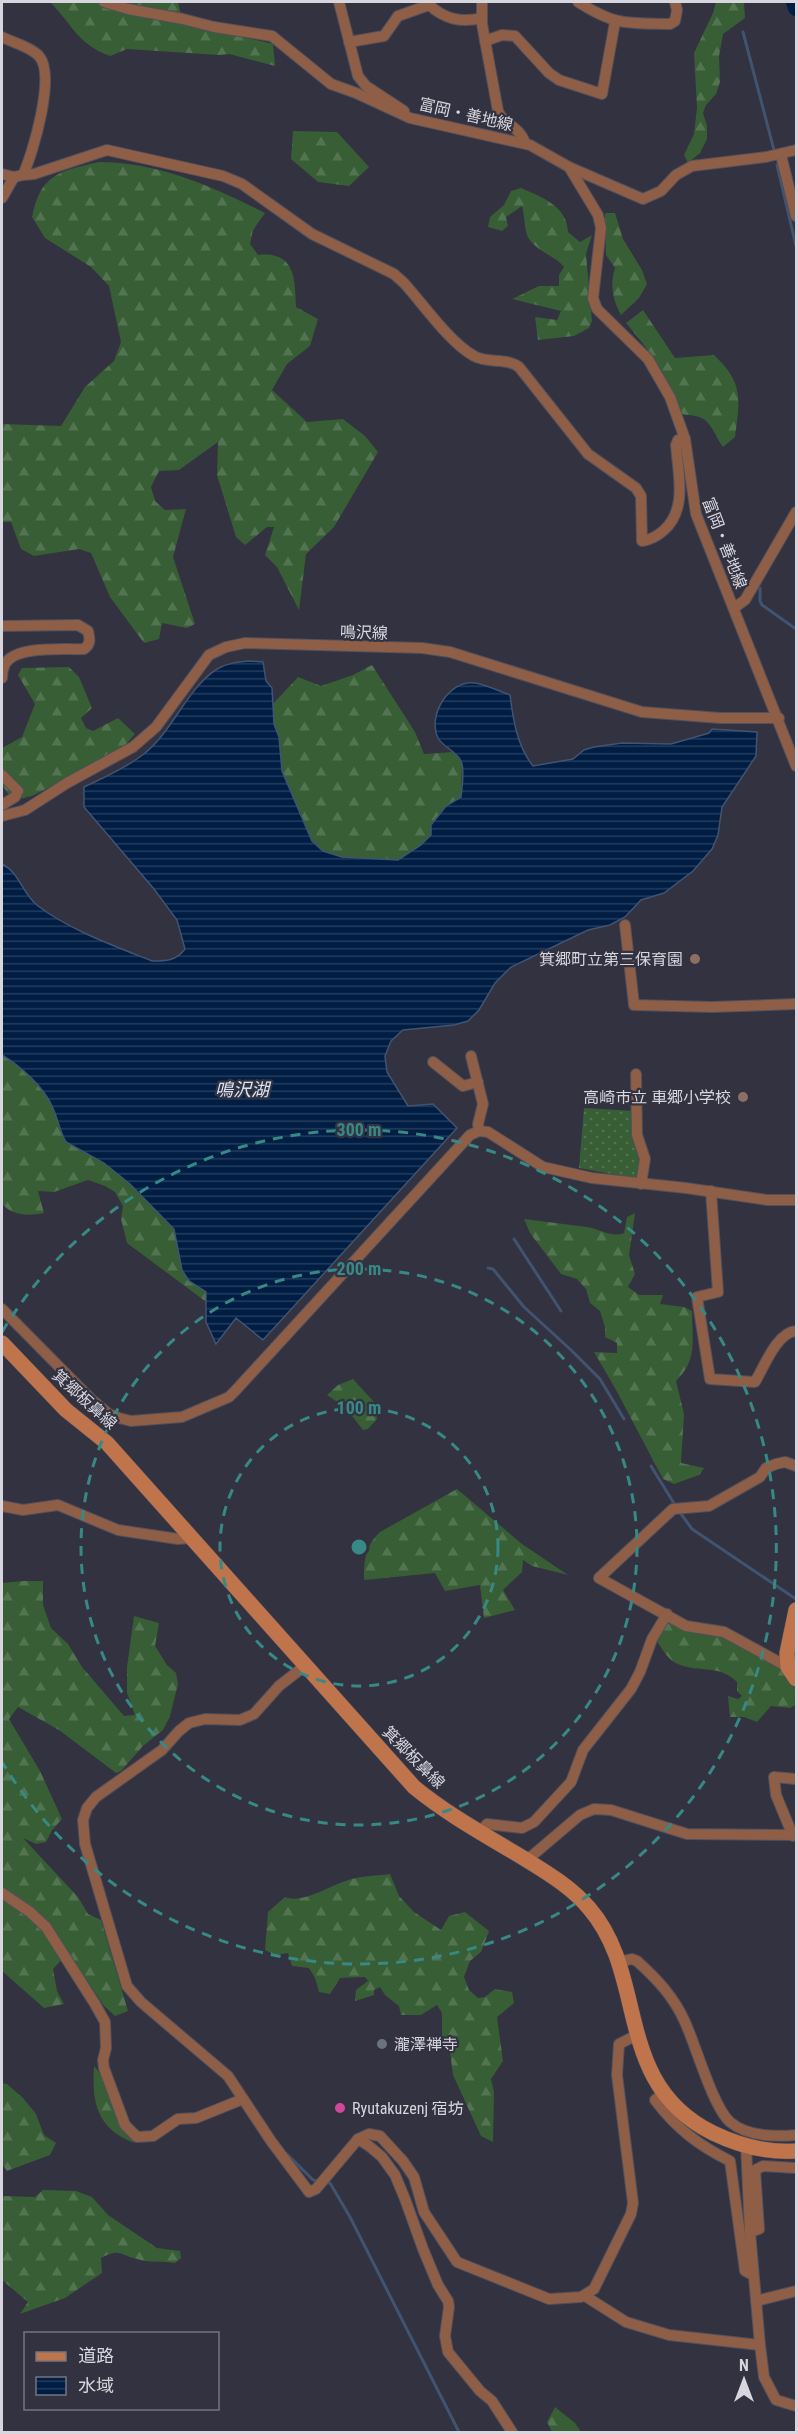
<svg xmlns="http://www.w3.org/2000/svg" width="798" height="2434" font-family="'Roboto Condensed','Noto Sans JP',sans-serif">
	<defs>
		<pattern id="forest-firs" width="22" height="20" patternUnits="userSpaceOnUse" patternTransform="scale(1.5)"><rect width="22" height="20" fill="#375e34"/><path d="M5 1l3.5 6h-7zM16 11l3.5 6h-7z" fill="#537451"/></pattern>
		<pattern id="park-dots" width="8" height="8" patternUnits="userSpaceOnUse" patternTransform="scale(1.5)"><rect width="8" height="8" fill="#375e34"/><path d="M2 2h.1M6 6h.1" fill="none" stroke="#537451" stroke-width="1.8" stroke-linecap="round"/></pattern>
		<pattern id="water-rules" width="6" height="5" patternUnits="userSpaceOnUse" patternTransform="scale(1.5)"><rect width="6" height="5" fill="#001d43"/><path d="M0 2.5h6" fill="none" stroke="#243d5e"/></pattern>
	</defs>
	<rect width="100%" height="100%" fill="#333240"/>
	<g fill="url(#forest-firs)">
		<path d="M50 2H178L183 23 273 44 275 66 229 54 219 55 127 49 110 56C76 43 73 25 50 2Z"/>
		<path d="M716 2H744L745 18 723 34 719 56 720 82 716 94 706 105 703 113 707 126V139L700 153 688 163 684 155 694 134 697 108 694 53 713 13Z"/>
		<path d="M293 131 337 132 369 167 349 186 318 182 291 159Z"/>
		<path d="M99 162C158 162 214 187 265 213L253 230 250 244 258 255C295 251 295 278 296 307L318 319 310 346 287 364 272 390 307 422 343 419 365 436 378 452 334 527 306 554 299 610 277 567 265 555 274 527H267L245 545 236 537 217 475 218 442 179 470 159 471 151 487 155 501 165 510 186 509 173 557 195 624 187 628 162 623 159 639 144 643 110 597 91 553 79 549 34 556 21 549 11 522H2V424L61 426 85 387 114 361 121 342 109 286 91 267 45 238 32 217C41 173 60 171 99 162Z"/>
		<path d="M521 188C542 197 567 206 568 232L580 242 592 235 586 254 592 321 589 328 574 336 538 340 535 317 557 320 561 311 512 299 539 286H559V275L564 267C554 255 538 252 529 239 524 232 525 216 522 206L506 217 508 226 502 231 488 227 490 217 504 205 511 191Z"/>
		<path d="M605 213H615L623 239 642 270 647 284 639 298 621 315C612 299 610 284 615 268L606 255Z"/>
		<path d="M643 310 675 358 714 355C744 383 740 400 735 437L723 447C707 421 710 416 679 414 664 372 655 357 626 323Z"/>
		<path d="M372 665 415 732 424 754 454 752 462 763 461 797 446 806 431 824V835L421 845 399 860 342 857 323 851 312 840 282 771 279 737 274 724 272 705 298 677 321 686 353 675Z"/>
		<path d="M69 667 79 677 92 708 81 718 86 728 93 731 118 718 135 734 119 752 32 796 18 799 11 798 2 785V748L22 737 35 704 18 675 22 668Z"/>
		<path d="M2 1055C20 1066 43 1086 52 1106 58 1118 59 1130 66 1142L104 1163 130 1184 174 1230 189 1281 206 1292 209 1304 127 1243 121 1219 123 1206 115 1192 105 1186 88 1180 54 1192 38 1191 44 1213C28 1216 13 1216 2 1204Z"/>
		<path d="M635 1213 629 1255 635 1274 628 1287 639 1295H663L660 1304 684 1307 692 1311C692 1339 698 1360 676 1381L684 1414 681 1463 704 1468 699 1475 674 1484 663 1479 615 1388 594 1352 617 1353V1343L605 1337V1327L600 1311 590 1303 586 1289 577 1279 561 1274 530 1233 524 1219C545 1222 566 1224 587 1227 600 1229 611 1238 624 1233L627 1217Z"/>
		<path d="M353 1379 374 1402 377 1419 368 1429 363 1430 346 1408 327 1395 338 1385Z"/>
		<path d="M457 1489 522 1544 568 1575 532 1566 523 1560 522 1572 503 1590 515 1610 484 1618 480 1585 445 1591 435 1573 364 1580C364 1560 365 1546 380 1532Z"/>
		<path d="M24 1581H43V1605L51 1628 68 1644 82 1667 124 1716 135 1715 127 1693V1667L134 1616 159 1623 155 1646 167 1665 176 1673 178 1684 170 1716 163 1730 143 1746 121 1771 116 1773 59 1730 18 1707 9 1719 40 1771 62 1819 52 1830 46 1842 36 1844 23 1838 78 1897 88 1914 101 1920 128 2011 115 2016 104 2006 68 1953 53 1969 57 1991 64 2004 44 2008 2 1971V1583Z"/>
		<path d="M667 1618 723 1636 787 1670 796 1690V1705L790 1708 771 1706 757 1722 744 1717H730L728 1696 738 1699 742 1696 737 1691V1682C719 1663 694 1674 674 1662 667 1658 661 1647 656 1640Z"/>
		<path d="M390 1874 399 1896 414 1912 441 1930 449 1916 465 1912 489 1931 481 1952 470 1961 464 1977 469 1990 478 1998 485 1997 495 1989 512 1992 514 2003 497 2017 503 2061 491 2079 494 2092 493 2142 481 2136 453 2075 450 2052 442 2037V2013L437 2005 421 2015H401L399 2006 385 1995 380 1987 374 1990V1995L355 2001 356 1990 368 1981 365 1977 340 1978 330 1994 319 1992 315 1978 309 1968 292 1966 288 1953 275 1955 265 1950 268 1912 285 1897C301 1904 328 1887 343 1882 357 1876 375 1876 390 1874Z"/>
		<path d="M94 2066 100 2073 122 2128 134 2143C96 2128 92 2102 94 2066Z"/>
		<path d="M2 2083 7 2084 23 2098 36 2114 44 2135 56 2143 50 2155 7 2171 2 2164Z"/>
		<path d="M43 2190 76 2191 92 2197 108 2215 157 2248 180 2251 181 2258 175 2263C163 2261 148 2263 137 2259 119 2255 121 2248 101 2258L102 2273 65 2298 20 2314 28 2302 2 2280V2196L35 2197Z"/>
		<path d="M555 2407 575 2423 581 2432H552L547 2422Z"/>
	</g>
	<path fill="url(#park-dots)" d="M584 1108 634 1111 640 1158 639 1179 579 1168Z"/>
	<path fill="url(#water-rules)" stroke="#405472" stroke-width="1.5" d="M249 661 263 662 266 681 272 688 274 724 279 737 282 771 312 841 323 851 342 857 398 860 421 845 431 835V825L446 806 461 797C462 788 465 769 461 761 456 751 443 747 438 738 427 716 449 679 475 683 487 685 499 691 510 695 513 719 517 746 533 766L573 759 584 750 594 747 622 743 671 744 709 733 712 729 757 732 756 756 722 807 718 835 712 849 693 871 664 893 641 900 625 917 610 925 588 930 511 967 495 983 479 1010 468 1021 454 1025 403 1030 391 1041 385 1056 387 1072 408 1106 433 1104 457 1128 263 1340 236 1318 216 1344 206 1322V1292L189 1281 182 1270 174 1229 130 1184 104 1163 66 1142C59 1130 58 1118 52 1106 43 1086 20 1066 2 1055V864C20 873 22 894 38 906 70 930 114 946 152 961 166 961 176 961 185 949L177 920 154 889 84 807V787C103 778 124 769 141 756 172 734 186 689 217 669 227 663 238 662 249 661Z"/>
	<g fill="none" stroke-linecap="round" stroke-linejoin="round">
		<g stroke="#405472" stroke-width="3">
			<path d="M743 32 774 150"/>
			<path d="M777 165 796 246"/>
			<path d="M760 588V601L762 605 796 629"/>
			<path d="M514 1239 561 1311"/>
			<path d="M488 1268 493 1269 524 1307 571 1350 600 1379 624 1419"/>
			<path d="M651 1466 675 1505"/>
			<path d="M679 1511 692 1529 796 1599"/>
			<path d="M287 2154 313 2180 318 2181"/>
			<path d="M324 2182 330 2183 350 2217 459 2432"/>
		</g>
		<path stroke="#001d43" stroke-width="16" d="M794 2 796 8"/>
		<g stroke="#51505d" stroke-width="12">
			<g id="minor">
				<path d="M104 2 128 9 183 19 214 27 272 36 331 84 356 93 410 118 530 145 569 167 598 215 601 228 593 298 597 309 648 359 670 397 685 439 696 514 796 766"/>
				<path d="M339 2 358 76 366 86 404 111"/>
				<path d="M482 2V24L498 111C503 125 520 126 525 143"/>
				<path d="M578 2C616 26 626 23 670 24L675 21 677 10 675 2"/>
				<path d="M2 37C12 42 31 47 39 56 56 75 33 153 23 175L14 177 2 174"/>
				<path d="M485 41 502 35 515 36 549 73 559 80 602 94 615 22"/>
				<path d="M349 42 384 36 398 16 429 5C445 19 460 23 482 18"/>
				<path d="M781 155 796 216"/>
				<path d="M569 167 643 199 661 191 676 175 692 166 766 157 796 150"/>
				<path d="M23 175 34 174 107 150 223 176 242 184 312 234 394 274 404 283C423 304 450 343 474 356 488 364 506 357 519 367L588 454 636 488 641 496 642 541C650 540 656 537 663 531 688 510 678 474 676 445L678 440 685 439"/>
				<path d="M2 198 14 177"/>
				<path d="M734 608 745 600 796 512"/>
				<path d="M2 626 78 625 88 631C90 639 91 644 84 649 64 650 16 645 5 664 3 668 2 674 2 678"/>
				<path d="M2 775 18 791 15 797 2 805"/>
				<path d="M2 816 25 810 67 783 133 747 156 727 209 655 226 647 245 643 422 648 450 652 642 712 720 718H779"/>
				<path d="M625 925 634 1005 712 1007 796 1004"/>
				<path d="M471 1056 483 1104 478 1124 479 1131"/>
				<path d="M433 1062 463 1086 478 1082"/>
				<path d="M636 1074 637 1135 645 1159 641 1184"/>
				<path d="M711 1191 718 1292 697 1297 710 1379 755 1382C764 1367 777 1332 796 1331"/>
				<path d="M2 1309 91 1399 109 1414 119 1418 131 1421 182 1417 229 1397 236 1390 470 1135 479 1131 488 1132 543 1167 592 1178 686 1188 767 1200H796"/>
				<path d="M2 1506 23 1510 58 1505 118 1530 178 1539 191 1538"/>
				<path d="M306 1665 279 1686 254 1714 240 1720 205 1719 189 1723 179 1731 162 1750 96 1797 87 1808 83 1820 85 1844 127 1986 141 2002 228 2076 271 2141 309 2192 316 2189 358 2139 369 2134 380 2136 403 2161 414 2177 424 2212 457 2262 549 2299 581 2297 594 2289 631 2214 633 2203 617 2075 619 2044 637 2035"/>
				<path d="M788 1667 724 1632 686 1626 599 1578 673 1509 709 1506 760 1477 766 1468 776 1464 785 1462 796 1466"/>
				<path d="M480 1832 487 1824 522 1828 534 1822 571 1782 583 1750 631 1689 640 1672 652 1639 667 1614"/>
				<path d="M793 1836 776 1795 774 1777 796 1779"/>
				<path d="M527 1860 580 1815 594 1809 611 1810 687 1834 796 1835"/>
				<path d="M2 1893 30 1912 46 1927 95 2004 105 2022 106 2048 103 2060 104 2068 125 2125 137 2137 153 2136 178 2119 196 2118 243 2099"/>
				<path d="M618 1962 632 1959 637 1961C657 1979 674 1997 685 2022 696 2046 713 2107 730 2122 748 2137 775 2137 796 2135"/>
				<path d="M665 2092 655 2100C676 2128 698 2145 730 2161L745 2271 753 2275"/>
				<path d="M358 2139 369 2146 382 2157 395 2175 405 2199 423 2249 438 2285 448 2301 449 2307 445 2336 448 2352 480 2391 492 2401 512 2432"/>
				<path d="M746 2145 750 2232 760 2345 764 2377 776 2400 796 2406"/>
				<path d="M750 2232 759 2229 755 2170 763 2166 796 2168"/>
				<path d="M585 2296 626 2322 669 2335 760 2345"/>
				<path d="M756 2301 796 2291"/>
			</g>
		</g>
		<g stroke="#51505d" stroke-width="16">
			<g id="secondary">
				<path d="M2 1343 66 1410 107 1443 414 1787C448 1815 487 1836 525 1859 549 1874 571 1887 589 1908 649 1977 612 2083 713 2133 738 2145 768 2153 796 2151"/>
				<path d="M796 1610 787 1653 788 1667 796 1679"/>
			</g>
		</g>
		<use href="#minor" stroke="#8e5e46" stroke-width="10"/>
		<use href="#secondary" stroke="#bf744c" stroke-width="15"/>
	</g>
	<g fill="none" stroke="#378985" stroke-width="3" stroke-dasharray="10 8">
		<circle cx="359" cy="1547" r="139"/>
		<circle cx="359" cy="1547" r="278"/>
		<path d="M2 1332A417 417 0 1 1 2 1762"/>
	</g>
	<g fill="#8d6e63" stroke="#333240" stroke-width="2">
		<circle cx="695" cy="959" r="6"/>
		<circle cx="743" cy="1097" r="6"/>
	</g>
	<circle fill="#6b7280" stroke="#333240" stroke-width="2" cx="382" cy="2044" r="6"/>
	<circle fill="#d1479c" stroke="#333240" stroke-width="2" cx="340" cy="2108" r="6"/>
	<g text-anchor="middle" stroke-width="4.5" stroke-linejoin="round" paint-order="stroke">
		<g font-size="16" fill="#d7d6df" stroke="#333240">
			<text transform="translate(466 114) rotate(13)" y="6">富岡・善地線</text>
			<text transform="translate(725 543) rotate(69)" y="6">富岡・善地線</text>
			<text transform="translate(364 632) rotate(2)" y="6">鳴沢線</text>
			<text transform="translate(85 1399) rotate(42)" y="6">箕郷板鼻線</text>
			<text transform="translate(414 1757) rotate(45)" y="6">箕郷板鼻線</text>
		</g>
		<g font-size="16" fill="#d7d6df" stroke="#333240" text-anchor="end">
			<text x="683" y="965">箕郷町立第三保育園</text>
			<text x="731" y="1103">高崎市立 車郷小学校</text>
			<text x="394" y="2050" text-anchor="start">瀧澤禅寺</text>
			<text x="352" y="2114" text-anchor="start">Ryutakuzenj 宿坊</text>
		</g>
		<g font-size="18" font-style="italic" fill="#d7e3f4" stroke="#333240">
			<text x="242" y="1096">鳴沢湖</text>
		</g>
	</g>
	<circle cx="359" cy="1547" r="9" fill="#378985" stroke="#333240" stroke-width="3"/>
	<g font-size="18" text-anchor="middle" font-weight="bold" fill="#378985" stroke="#333240" stroke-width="4.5" stroke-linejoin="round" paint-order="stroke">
		<text x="359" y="1136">300 m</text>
		<text x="359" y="1275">200 m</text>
		<text x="359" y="1414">100 m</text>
	</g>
	<rect width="798" height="2434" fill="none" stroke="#d7d6df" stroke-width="6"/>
	<rect x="24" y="2332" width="195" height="78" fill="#333240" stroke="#757480" stroke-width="1.5"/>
	<rect x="36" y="2352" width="30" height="9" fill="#bf744c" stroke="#757480" stroke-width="1.5"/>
	<text x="78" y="2362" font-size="18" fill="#d7d6df">道路</text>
	<rect x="36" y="2377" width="30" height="18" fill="url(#water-rules)" stroke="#757480" stroke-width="1.5"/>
	<text x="78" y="2392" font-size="18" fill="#d7d6df">水域</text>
	<g transform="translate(744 2380)" stroke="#333240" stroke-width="4.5" paint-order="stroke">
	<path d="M0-4.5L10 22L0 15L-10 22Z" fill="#d7d6df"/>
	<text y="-9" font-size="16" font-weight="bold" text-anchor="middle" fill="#d7d6df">N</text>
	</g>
</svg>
